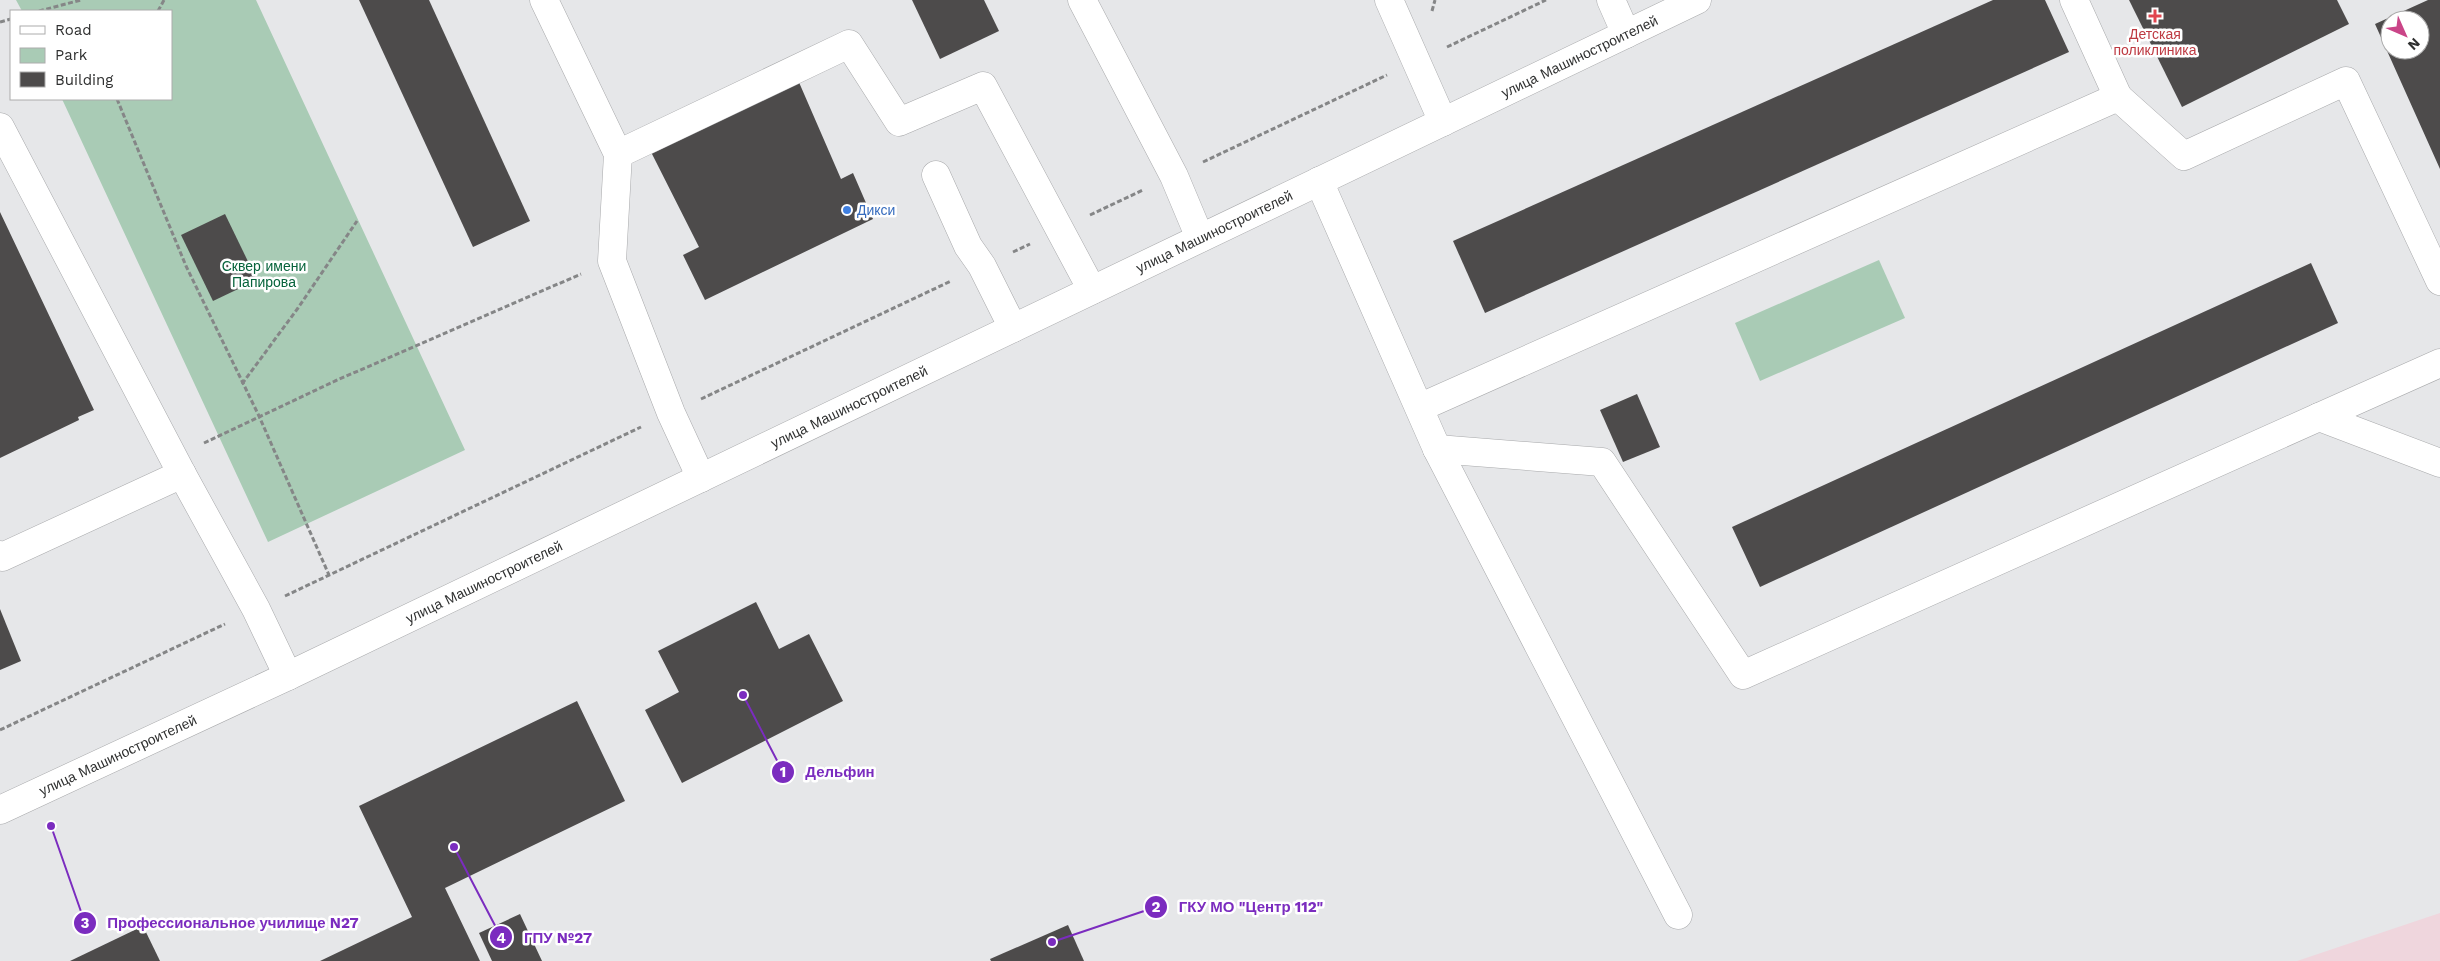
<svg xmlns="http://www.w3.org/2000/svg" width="2440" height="961" font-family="'Work Sans',sans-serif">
	<rect width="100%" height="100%" fill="#e6e7e9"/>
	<path fill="#efd6dd" d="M2440 913V961H2297Z"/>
	<g fill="#a9cbb5">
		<path d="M16 0H256L465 450 268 542 62 99H171V11H22Z"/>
		<path d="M1879 260 1905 318 1760 381 1735 323Z"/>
	</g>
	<g fill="#4d4b4b" fill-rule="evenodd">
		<path d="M359 0H429L530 221 473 247Z"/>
		<path d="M912 0H984L999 31 940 59Z"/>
		<path d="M1993 0H2045L2069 52 1485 313 1453 241Z"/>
		<path d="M2129 0H2337L2349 24 2182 107Z"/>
		<path d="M2428 0H2440V169L2375 24ZM2390 20H2420V50H2390Z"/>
		<path d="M798 80 841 179 853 173 873 219 705 300 683 255 699 247 650 150Z"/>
		<path d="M0 212 94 410 78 417 79 420 0 458Z"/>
		<path d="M225 214 257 280 213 301 181 235Z"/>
		<path d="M2311 263 2338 323 1760 587 1732 527Z"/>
		<path d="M1637 394 1660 447 1623 462 1600 410Z"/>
		<path d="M756 602 779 649 809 634 843 701 682 783 645 710 679 692 658 651Z"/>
		<path d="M0 609 21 661 0 670Z"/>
		<path d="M577 701 625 801 445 888 480 961H320L412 917 359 806Z"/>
		<path d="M520 914 542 961H492L479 933Z"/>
		<path d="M1068 925 1084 961H991L990 959Z"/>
		<path d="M143 926 160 961H70Z"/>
	</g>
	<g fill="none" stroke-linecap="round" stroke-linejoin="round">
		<g stroke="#a8a9ab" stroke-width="29">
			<g id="minor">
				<path d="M544 0 618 154 612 261 671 413 701 478"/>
				<path d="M1082 0 1174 176 1200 238"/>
				<path d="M1389 0 1443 122"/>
				<path d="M1611 0 1626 34"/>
				<path d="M2118 97 2184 156 2346 81 2440 281"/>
				<path d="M0 127 182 474 256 609 288 676"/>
				<path d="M618 154 849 44 899 122 983 86 1092 290"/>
				<path d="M936 175 968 246 982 266 1013 328"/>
				<path d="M1319 181 1437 449 1678 915"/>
				<path d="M1421 407 2118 97 2074 0"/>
				<path d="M2319 417 2440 363"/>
				<path d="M1437 449 1602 462 1743 675 2319 417 2440 463"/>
				<path d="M0 555 2 557 182 474"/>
				<path id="s1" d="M0 810 288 676 1697 0"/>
			</g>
		</g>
		<g stroke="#858687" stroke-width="3" stroke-dasharray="5 2.5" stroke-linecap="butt">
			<path d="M39 11 81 0"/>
			<path d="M158 11 164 0"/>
			<path d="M1432 11 1435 0"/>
			<path d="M0 22 11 19"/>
			<path d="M1447 47 1546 0"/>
			<path d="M117 99 186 266 259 416 329 575"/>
			<path d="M1203 162 1387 75"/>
			<path d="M1090 215 1143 190"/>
			<path d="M1013 252 1030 244"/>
			<path d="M242 384 298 308 357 221"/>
			<path d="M701 399 951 281"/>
			<path d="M204 443 335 381 581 274"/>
			<path d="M285 596 641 427"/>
			<path d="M0 730 225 624"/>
		</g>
		<use href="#minor" stroke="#fff" stroke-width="28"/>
	</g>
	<path fill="#e0444e" stroke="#fff" stroke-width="2" d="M2152.5 8.5h5v5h5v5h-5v5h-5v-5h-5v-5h5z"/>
	<circle fill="#3f7fe0" stroke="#fff" stroke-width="2" cx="847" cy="210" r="5"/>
	<g text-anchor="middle" stroke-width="5" stroke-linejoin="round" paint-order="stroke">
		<g font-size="14" fill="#be3a42" stroke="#fff">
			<text x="2155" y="39">Детская<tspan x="2155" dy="16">поликлиника</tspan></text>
		</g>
		<g font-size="14" fill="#2f3030" stroke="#fff">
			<text dy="5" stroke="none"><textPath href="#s1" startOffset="1750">улица Машиностроителей</textPath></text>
			<text dy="5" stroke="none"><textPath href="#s1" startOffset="1345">улица Машиностроителей</textPath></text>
			<text dy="5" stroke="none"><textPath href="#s1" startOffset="940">улица Машиностроителей</textPath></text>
			<text dy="5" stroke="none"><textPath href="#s1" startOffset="535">улица Машиностроителей</textPath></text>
			<text dy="5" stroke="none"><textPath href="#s1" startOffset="130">улица Машиностроителей</textPath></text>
		</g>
		<g font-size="14" fill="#366cbe" stroke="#fff" text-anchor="start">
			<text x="857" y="215">Дикси</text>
		</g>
		<g font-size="14" fill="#06633b" stroke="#fff">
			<text x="264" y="271">Сквер имени<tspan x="264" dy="16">Папирова</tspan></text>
		</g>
	</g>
	<path fill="none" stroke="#7b2cbf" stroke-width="2" d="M743 695L783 772M1052 942L1156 907M51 826L85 923M454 847L501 937"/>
	<g fill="#7b2cbf" stroke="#fff" stroke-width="2">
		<circle cx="743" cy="695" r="5"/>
		<circle cx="1052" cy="942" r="5"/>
		<circle cx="51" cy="826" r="5"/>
		<circle cx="454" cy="847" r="5"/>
		<circle cx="783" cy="772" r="12"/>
		<circle cx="1156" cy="907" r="12"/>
		<circle cx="85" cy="923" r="12"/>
		<circle cx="501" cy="937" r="12"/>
	</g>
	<g font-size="15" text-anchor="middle" font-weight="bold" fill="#fff">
		<text x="783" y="777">1</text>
		<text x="1156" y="912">2</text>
		<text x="85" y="928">3</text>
		<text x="501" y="943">4</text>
	</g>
	<g font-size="15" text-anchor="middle" font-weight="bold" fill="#7b2cbf" stroke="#fff" stroke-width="5" stroke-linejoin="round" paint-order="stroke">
		<text x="840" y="777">Дельфин</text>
		<text x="1251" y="912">ГКУ МО "Центр 112"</text>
		<text x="233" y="928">Профессиональное училище N27</text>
		<text x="558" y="943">ГПУ №27</text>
	</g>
	<rect x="10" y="10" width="162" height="90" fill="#ffffff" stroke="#acacac"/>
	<rect x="20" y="26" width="25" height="8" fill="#ffffff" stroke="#acacac"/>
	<text x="55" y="35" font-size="15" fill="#2f3030">Road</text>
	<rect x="20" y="48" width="25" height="15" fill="#a9cbb5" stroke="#acacac"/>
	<text x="55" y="60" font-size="15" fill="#2f3030">Park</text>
	<rect x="20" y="72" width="25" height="15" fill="#4d4b4b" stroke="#acacac"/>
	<text x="55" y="85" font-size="15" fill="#2f3030">Building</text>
	<g transform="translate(2405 35) rotate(135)"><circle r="24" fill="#ffffff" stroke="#acacac"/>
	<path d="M0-4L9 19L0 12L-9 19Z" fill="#ca4588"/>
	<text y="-8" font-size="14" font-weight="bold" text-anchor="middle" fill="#2f3030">N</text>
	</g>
</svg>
